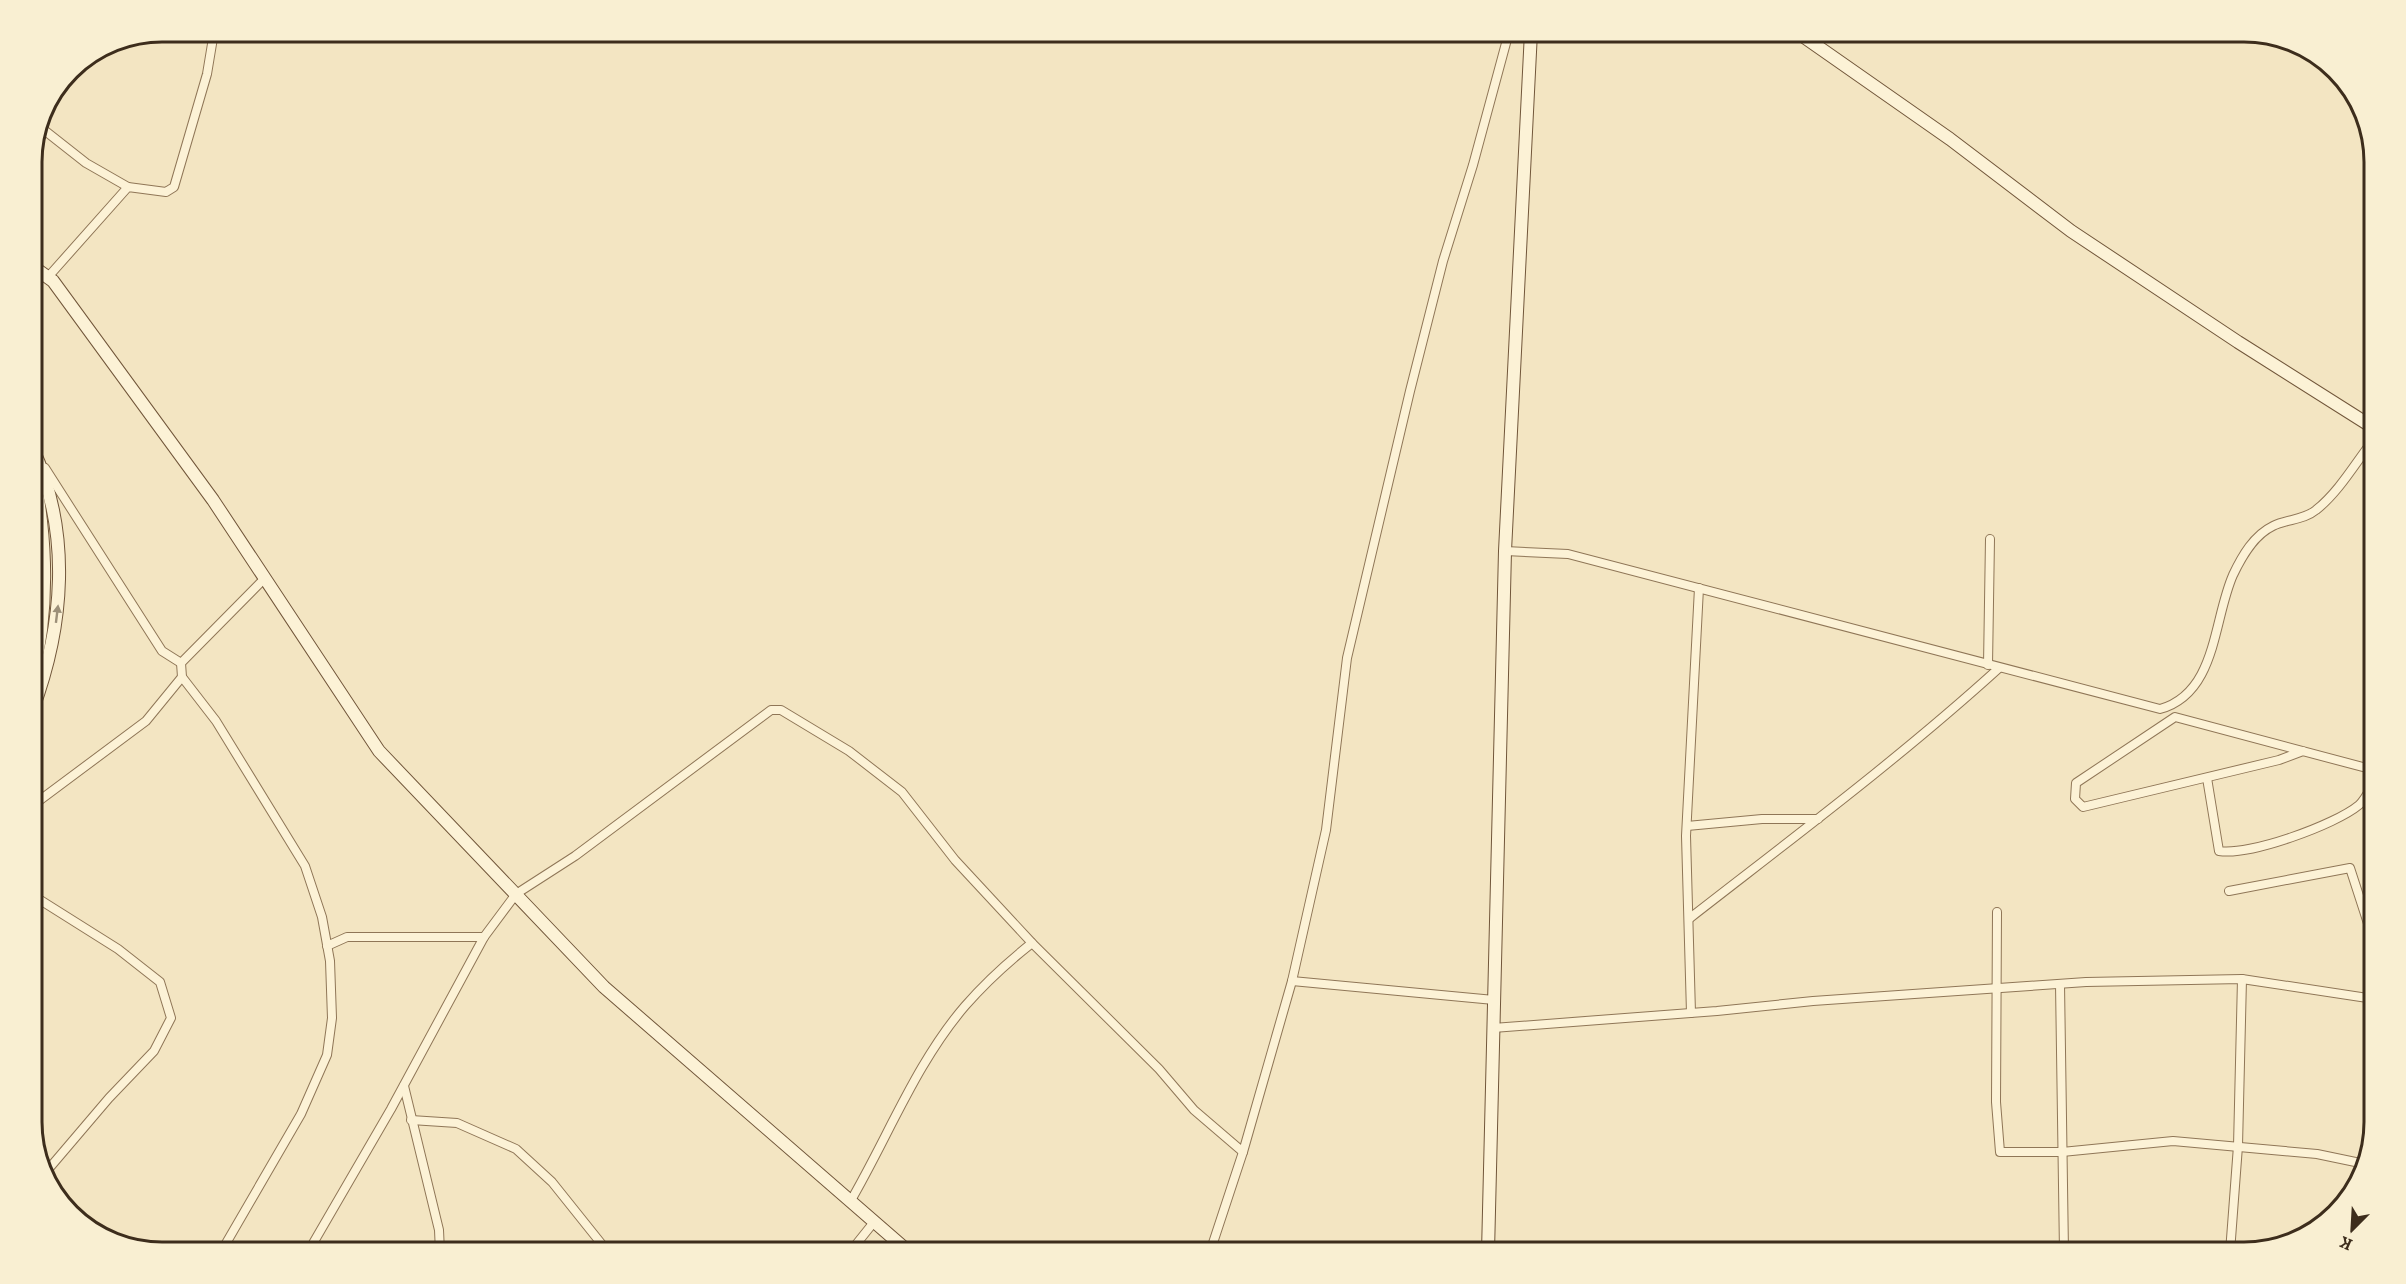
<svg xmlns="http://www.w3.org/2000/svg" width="2406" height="1284" font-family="Bitter,serif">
	<rect width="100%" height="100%" fill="#f3e5c2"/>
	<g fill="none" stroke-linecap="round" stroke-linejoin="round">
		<g stroke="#8f7657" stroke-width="10">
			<g id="street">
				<path d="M39 126 86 163 128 187"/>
				<path d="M48 277 128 187 166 192 174 187 207 74 214 32"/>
				<path d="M45 468 162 651 181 663"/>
				<path d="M1505 551 1568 554 2160 709C2217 693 2213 620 2233 575 2242 556 2254 535 2273 526 2287 519 2304 520 2316 510 2339 492 2356 462 2374 439"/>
				<path d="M1988 665 1990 539"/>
				<path d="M2303 751 2279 760 2083 807 2075 799 2076 783 2175 717 2374 770"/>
				<path d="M2207 778 2219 851C2249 856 2335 825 2359 805 2365 800 2370 789 2374 782"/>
				<path d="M32 806 146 721 182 677"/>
				<path d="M1687 826 1762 819H1818"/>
				<path d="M2229 891 2350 868 2374 942"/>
				<path d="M37 898 118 949 160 982 171 1018 154 1051 109 1098 46 1172"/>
				<path d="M1997 912 1996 1102 2000 1152H2062L2173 1141 2317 1154 2365 1164"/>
				<path d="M1690 918C1794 837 1901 757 1999 668"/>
				<path d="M327 946 347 937H484"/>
				<path d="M1292 981 1494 1000"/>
				<path d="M2060 984 2064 1252"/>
				<path d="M1691 1013 1686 836 1699 588"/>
				<path d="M1493 1028 1717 1011 1813 1001 2086 982 2242 979 2374 999"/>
				<path d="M404 1086 439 1230 440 1252"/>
				<path d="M411 1120 457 1123 516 1149 552 1182 608 1252"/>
				<path d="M850 1202C888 1137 916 1063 965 1006 985 983 1008 962 1032 943"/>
				<path d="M440 1249 491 1252"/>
				<path d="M221 1252 301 1114 327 1055 332 1018 330 961 322 917 305 866 216 721 182 677 181 663 264 579"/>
				<path d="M308 1252 391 1109 484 937 516 894 575 856 771 710H781L849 751 902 792 955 860 1032 943 1159 1069 1194 1110 1243 1152 1292 981 1326 830 1347 658 1410 391 1443 261 1473 165 1509 32"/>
				<path d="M850 1252 874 1222"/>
				<path d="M1210 1252 1243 1152"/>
				<path d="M2230 1252 2238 1146 2242 979"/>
			</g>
		</g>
		<g stroke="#71563a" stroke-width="14">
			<g id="secondary">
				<path d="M1797 32 1950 139 2071 231 2238 342 2374 428"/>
				<path d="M32 266 53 281 213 500 379 751 604 987 909 1252"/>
				<path d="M32 447C72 532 64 626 32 711"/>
				<path d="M32 475C38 489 39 506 41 521 47 575 45 627 32 679"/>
				<path d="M1488 1252 1505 551 1531 32"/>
			</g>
		</g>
		<use href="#street" stroke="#fcf2d6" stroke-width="8"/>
		<use href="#secondary" stroke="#fcf2d6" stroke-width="12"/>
	</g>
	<defs><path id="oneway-solid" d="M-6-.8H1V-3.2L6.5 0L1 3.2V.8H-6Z" transform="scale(1.5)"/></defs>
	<use fill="#9c9079" href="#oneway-solid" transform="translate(57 614) rotate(-83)"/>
	<path d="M0 0H2406V1284H0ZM162 42H2244A120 120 0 0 1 2364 162V1122A120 120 0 0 1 2244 1242H162A120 120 0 0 1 42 1122V162A120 120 0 0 1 162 42Z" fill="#f9efd2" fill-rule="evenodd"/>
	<path fill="none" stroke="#3d2d1c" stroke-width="3" d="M162 42H2244A120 120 0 0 1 2364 162V1122A120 120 0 0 1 2244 1242H162A120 120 0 0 1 42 1122V162A120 120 0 0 1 162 42Z"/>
	<g transform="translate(2352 1230) rotate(204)" stroke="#f9efd2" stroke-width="4.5" paint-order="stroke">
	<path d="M0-4.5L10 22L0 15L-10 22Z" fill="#3d2d1c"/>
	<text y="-9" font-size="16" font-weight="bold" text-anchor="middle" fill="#3d2d1c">K</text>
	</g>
</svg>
